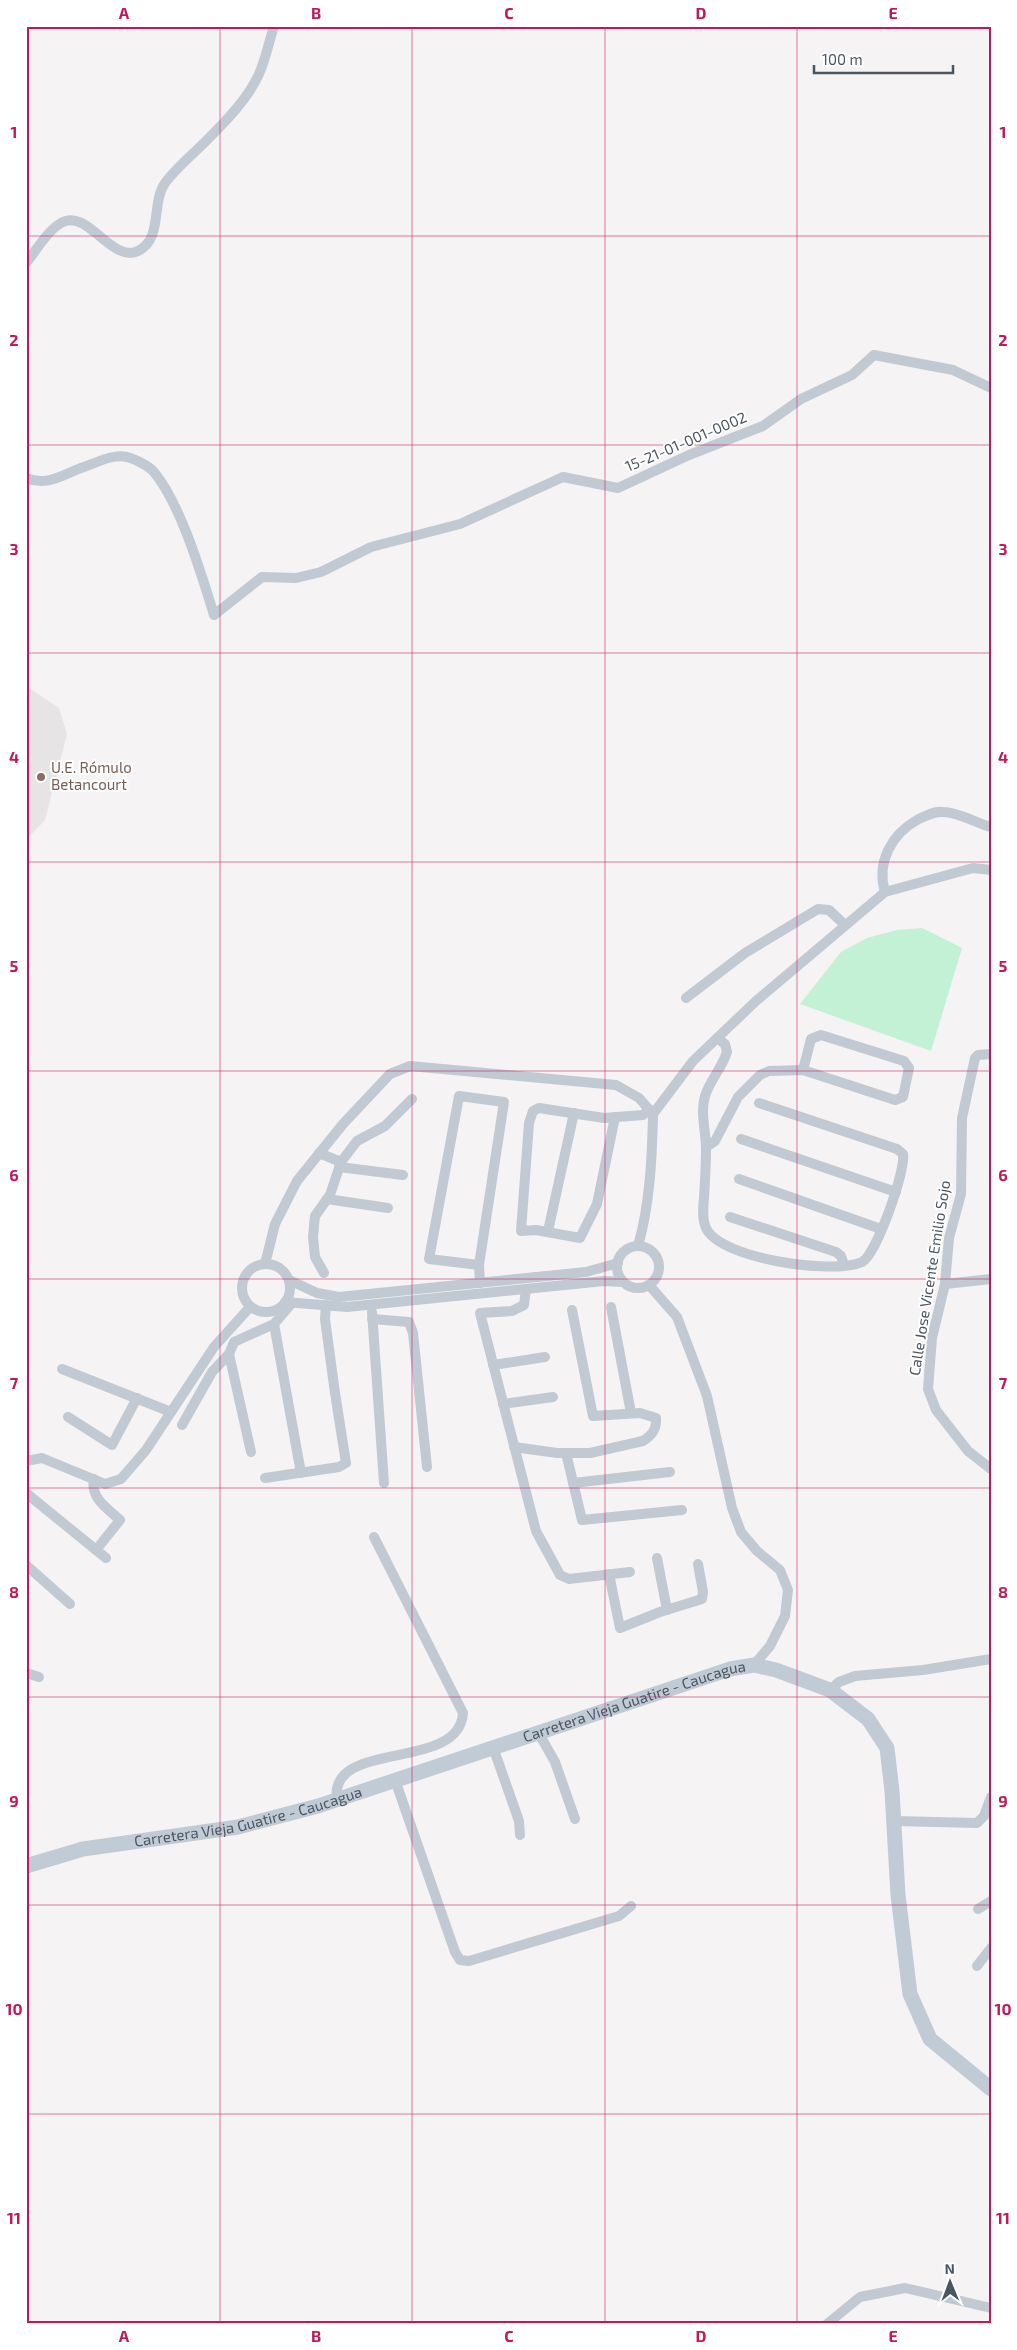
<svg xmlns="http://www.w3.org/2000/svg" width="1017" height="2350" font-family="'Exo 2',sans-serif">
	<rect width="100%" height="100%" fill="#f5f3f3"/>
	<path fill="#e6e4e5" d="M26 686 59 708 67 734 45 820 26 840Z"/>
	<path fill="#c3f1d5" d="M922 928 962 948 931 1051 800 1004 841 952 867 938 897 930Z"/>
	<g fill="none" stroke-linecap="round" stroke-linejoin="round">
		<g stroke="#c1cad2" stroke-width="10">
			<path d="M26 263C36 251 47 231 61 223 87 207 112 264 138 251 163 239 151 203 165 183 176 168 192 155 205 142 224 123 248 99 259 74 266 58 269 42 274 26"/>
			<path d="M26 478C48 487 63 474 84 467 98 462 112 454 127 457 135 459 149 466 154 472 181 505 201 573 214 615L262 577 296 578 321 572 371 547 460 524 563 477 618 488 689 455 763 426 801 399 852 375 874 355 953 370 991 388"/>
			<path d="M885 892C876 862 892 834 917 820 925 816 934 811 943 812 958 812 976 823 991 827"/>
			<path d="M686 998 745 953 818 909 829 910 845 925"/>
			<path d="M717 1038 725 1044 727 1052C722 1068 710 1080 705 1096 700 1113 706 1131 706 1149 706 1165 705 1182 704 1198 703 1208 702 1219 706 1228 720 1259 834 1275 862 1262 876 1255 906 1171 903 1154L897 1149 759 1103"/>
			<path d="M991 1054 978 1055 975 1058 962 1118 961 1194 949 1238 945 1284 932 1338 928 1389 936 1410 968 1451 991 1469"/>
			<path d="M653 1114 693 1061 756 1001 885 892 973 868 991 870"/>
			<path d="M615 1117 597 1204 580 1238 536 1230 521 1231 529 1123 533 1111 539 1108 604 1118 643 1115 649 1109"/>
			<path d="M741 1139 896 1192"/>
			<path d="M706 1147 715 1141 738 1097 760 1075 769 1071 803 1070 895 1100 903 1097 909 1068 904 1061 821 1035 811 1039 803 1070"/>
			<path d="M319 1153 341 1162"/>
			<path d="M339 1167 403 1175"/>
			<path d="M739 1179 881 1229"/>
			<path d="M327 1199 388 1208"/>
			<path d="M730 1217 836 1252 841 1256 844 1265"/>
			<path d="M548 1231 574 1113"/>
			<circle cx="638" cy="1267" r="21"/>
			<circle cx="266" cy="1288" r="24"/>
			<path d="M265 1264 275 1224 297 1181 343 1124 390 1074 410 1066 616 1085 639 1098 653 1114C652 1158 650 1204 638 1246"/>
			<path d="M479 1265 429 1259 459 1096 504 1102 479 1265 480 1283"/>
			<path d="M324 1273 315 1257 313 1237 315 1216 330 1195 341 1162 357 1141 385 1126 412 1099"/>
			<path d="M289 1280 317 1293 339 1297 586 1272 618 1263"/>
			<path d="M945 1284 991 1279"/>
			<path d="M649 1285 677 1317 707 1396 732 1508 741 1532 757 1551 780 1570 788 1590 785 1616 770 1646 754 1665"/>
			<path d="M526 1289 524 1305 512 1311 480 1313 536 1531 560 1575 569 1579 630 1572"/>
			<path d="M285 1302 347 1307 604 1281 623 1282"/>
			<path d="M611 1307 631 1413"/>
			<path d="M372 1312 384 1483"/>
			<path d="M372 1319 409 1322 413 1333 427 1467"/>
			<path d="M274 1324 301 1473"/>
			<path d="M229 1354 251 1452"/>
			<path d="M493 1365 545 1357"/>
			<path d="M62 1369 171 1412"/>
			<path d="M503 1404 553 1397"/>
			<path d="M68 1417 112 1445 137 1398"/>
			<path d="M182 1425 212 1372 229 1354 234 1342 274 1324 292 1303"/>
			<path d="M514 1447 557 1453H590L643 1441C652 1435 657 1429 656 1418L640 1413 593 1416 572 1310"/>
			<path d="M566 1453 582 1520 682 1510"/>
			<path d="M26 1461 42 1458 105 1484 121 1479 146 1450 214 1347 250 1307"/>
			<path d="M265 1478 339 1467 346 1463 335 1393 325 1319 326 1305"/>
			<path d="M94 1479C90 1498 107 1508 120 1520L96 1550"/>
			<path d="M573 1483 670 1472"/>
			<path d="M26 1493 106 1558"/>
			<path d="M657 1558 667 1610"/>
			<path d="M26 1565 70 1604"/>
			<path d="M609 1574 620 1628 660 1612 702 1599 703 1592 698 1564"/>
			<path d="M26 1673 39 1677"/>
			<path d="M830 1690 839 1682 855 1676 923 1670 991 1659"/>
			<path d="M538 1732 555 1762 575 1819"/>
			<path d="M493 1747 519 1821 520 1835"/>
			<path d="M395 1780 455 1952 460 1960 469 1961 619 1916 631 1906"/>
			<path d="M337 1800C328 1738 459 1773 463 1713L374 1537"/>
			<path d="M894 1821 977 1823 984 1816 991 1797"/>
			<path d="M978 1909 991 1901"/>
			<path d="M977 1966 991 1948"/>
			<path d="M827 2324 860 2297 905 2288 991 2308"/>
		</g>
		<path stroke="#c1cbd6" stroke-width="15" id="s1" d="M26 1866 83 1849 238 1827 318 1806 730 1669 754 1665 776 1670 830 1690 868 1719 887 1748 892 1791 898 1895 910 1994 930 2039 991 2089"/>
	</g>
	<path fill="none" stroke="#c2185b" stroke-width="1" stroke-opacity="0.55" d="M220 26V2324M412 26V2324M605 26V2324M797 26V2324M26 236H991M26 445H991M26 653H991M26 862H991M26 1071H991M26 1279H991M26 1488H991M26 1697H991M26 1905H991M26 2114H991"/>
	<circle fill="#8d6e63" stroke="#fff" stroke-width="2" cx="41" cy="777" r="5"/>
	<g text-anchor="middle" stroke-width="4" stroke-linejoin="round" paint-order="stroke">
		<g font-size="15" fill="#4a5661" stroke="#fff">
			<text transform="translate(686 442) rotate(-23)" y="5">15-21-01-001-0002</text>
			<text transform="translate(930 1278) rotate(-81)" y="5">Calle Jose Vicente Emilio Sojo</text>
			<text dy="5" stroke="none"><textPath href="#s1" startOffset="632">Carretera Vieja Guatire - Caucagua</textPath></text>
			<text dy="5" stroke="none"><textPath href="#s1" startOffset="228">Carretera Vieja Guatire - Caucagua</textPath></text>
		</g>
		<g font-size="15" fill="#785e54" stroke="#fff" text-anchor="start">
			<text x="51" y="773">U.E. Rómulo<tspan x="51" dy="17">Betancourt</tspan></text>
		</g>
	</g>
	<rect width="1017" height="2350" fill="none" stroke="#ffffff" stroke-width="55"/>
	<g transform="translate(950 2282) rotate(359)" stroke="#ffffff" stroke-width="4" paint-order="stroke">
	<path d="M0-4L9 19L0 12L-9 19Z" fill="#4a5661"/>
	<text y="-8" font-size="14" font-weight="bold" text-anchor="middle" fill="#4a5661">N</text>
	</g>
	<path d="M814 65v8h139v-8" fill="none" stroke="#4a5661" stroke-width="2.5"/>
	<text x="822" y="65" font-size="15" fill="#4a5661" stroke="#ffffff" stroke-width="4" paint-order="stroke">100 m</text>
	<rect x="28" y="28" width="962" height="2294" fill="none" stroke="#c2185b" stroke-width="2"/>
	<g font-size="16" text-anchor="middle" font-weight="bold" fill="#c2185b">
		<text x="124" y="19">A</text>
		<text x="316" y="19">B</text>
		<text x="509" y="19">C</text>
		<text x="701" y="19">D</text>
		<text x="893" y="19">E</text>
		<text x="14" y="138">1</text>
		<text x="1003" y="138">1</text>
		<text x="14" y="346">2</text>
		<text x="1003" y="346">2</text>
		<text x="14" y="555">3</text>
		<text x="1003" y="555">3</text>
		<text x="14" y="763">4</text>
		<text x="1003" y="763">4</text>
		<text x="14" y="972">5</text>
		<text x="1003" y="972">5</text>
		<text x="14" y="1181">6</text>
		<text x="1003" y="1181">6</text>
		<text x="14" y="1389">7</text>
		<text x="1003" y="1389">7</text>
		<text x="14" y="1598">8</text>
		<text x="1003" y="1598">8</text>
		<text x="14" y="1807">9</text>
		<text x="1003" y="1807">9</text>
		<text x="14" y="2015">10</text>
		<text x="1003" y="2015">10</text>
		<text x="14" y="2224">11</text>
		<text x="1003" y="2224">11</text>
		<text x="124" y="2342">A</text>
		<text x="316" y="2342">B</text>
		<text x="509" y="2342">C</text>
		<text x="701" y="2342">D</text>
		<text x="893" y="2342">E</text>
	</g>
</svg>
